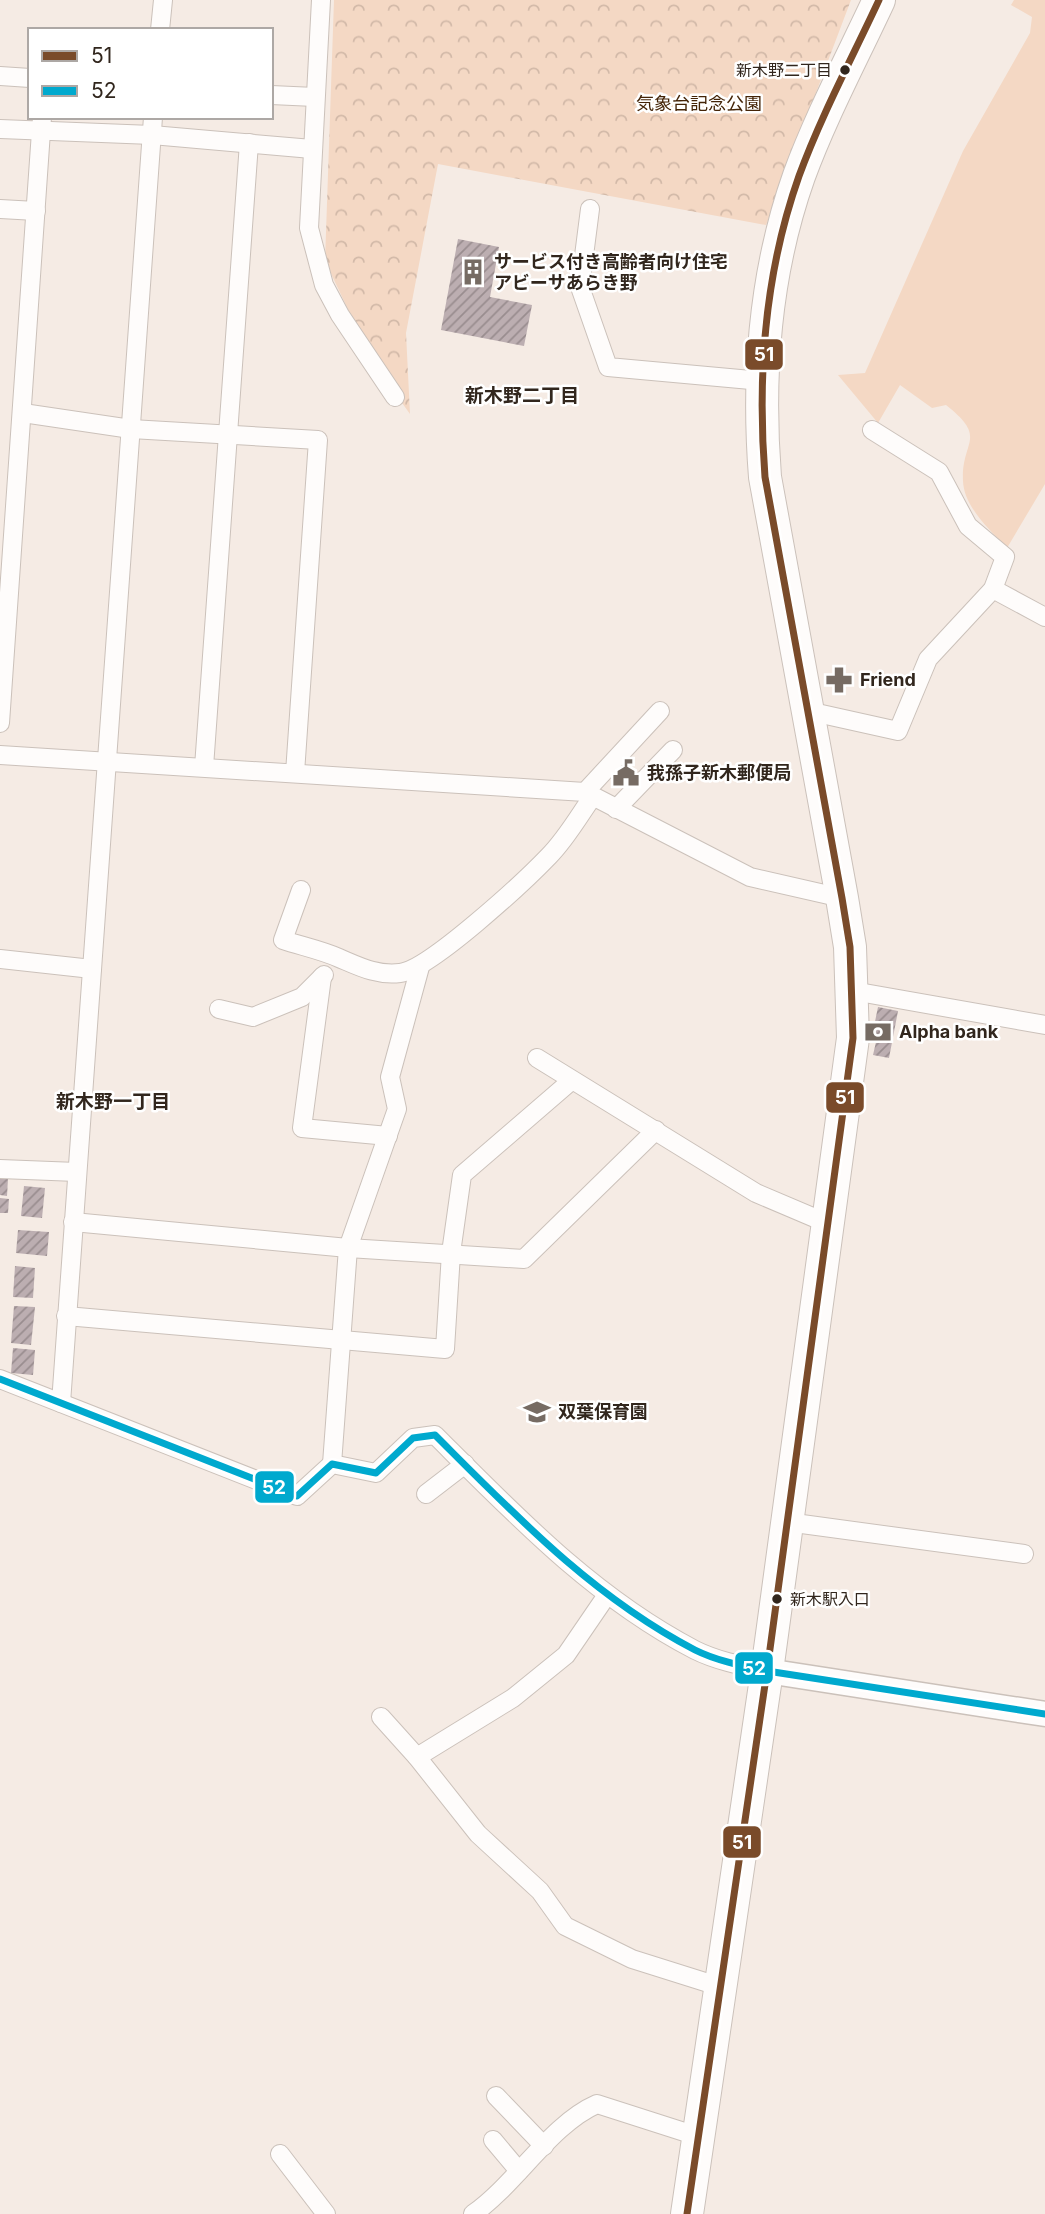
<svg xmlns="http://www.w3.org/2000/svg" width="1045" height="2214" font-family="Inter,'Noto Sans JP',sans-serif">
	<defs>
		<pattern id="forest-crowns" width="20" height="18" patternUnits="userSpaceOnUse" patternTransform="scale(1.75)"><rect width="20" height="18" fill="#f4d8c4"/><path d="M2 6a3 3 0 1 1 6 0M12 15a3 3 0 1 1 6 0" fill="none" stroke="#d2b9a8"/></pattern>
		<pattern id="building-hatch" width="6" height="6" patternUnits="userSpaceOnUse" patternTransform="scale(1.75)"><rect width="6" height="6" fill="#bcaeb1"/><path d="M-1 1l2-2M0 6l6-6M5 7l2-2" fill="none" stroke="#998d8f"/></pattern>
	</defs>
	<rect width="100%" height="100%" fill="#f5ebe4"/>
	<path fill="#f4d8c4" d="M1014 0H1045V484L1007 548C990 530 964 507 963 481 961 440 989 439 946 405L932 408 900 385 878 423 838 375 865 373 963 151 1030 33 1032 17 1011 5Z"/>
	<path fill="url(#forest-crowns)" d="M334 0H851L766 225 438 164 406 333 410 414 374 364 325 261Z"/>
	<g fill="url(#building-hatch)">
		<path d="M458 239 499 247 490 297 532 305 524 346 441 330Z"/>
		<path d="M878 1007 898 1011 889 1058 873 1055 876 1042 871 1041Z"/>
		<path d="M0 1178 8 1179 7 1196 0 1195Z"/>
		<path d="M24 1186 45 1188 42 1218 21 1216Z"/>
		<path d="M0 1198 9 1199 8 1213H0Z"/>
		<path d="M18 1230 49 1232 47 1256 16 1253Z"/>
		<path d="M15 1266 35 1268 33 1298 13 1297Z"/>
		<path d="M14 1306 35 1307 31 1345 11 1343Z"/>
		<path d="M13 1348 35 1350 33 1375 11 1373Z"/>
	</g>
	<g fill="none" stroke-linecap="round" stroke-linejoin="round">
		<g stroke="#cbc1ba" stroke-width="20">
			<g id="street">
				<path d="M321 0 309 228 324 285 340 315 395 397"/>
				<path d="M160 30 163 0"/>
				<path d="M0 76 30 78"/>
				<path d="M271 95 315 97"/>
				<path d="M0 129 152 135 312 149"/>
				<path d="M0 209 36 211"/>
				<path d="M590 209 580 287 608 367 762 381"/>
				<path d="M23 413 131 429 318 440 295 773"/>
				<path d="M993 589 1045 617"/>
				<path d="M808 711 898 731 928 659 993 589 1005 557 968 526 939 472 872 430"/>
				<path d="M0 723 42 117"/>
				<path d="M0 755 585 792 750 877 842 898"/>
				<path d="M204 767 249 143"/>
				<path d="M585 792 660 711"/>
				<path d="M616 809 673 750"/>
				<path d="M301 890 283 940C301 946 321 950 339 958 358 966 377 976 400 973 429 970 525 881 549 856 566 839 579 816 593 796"/>
				<path d="M0 959 92 969"/>
				<path d="M322 977 302 1128 388 1136"/>
				<path d="M853 991 1045 1025"/>
				<path d="M219 1009 253 1017 302 997 324 975"/>
				<path d="M537 1058 756 1193 829 1224"/>
				<path d="M0 1169 77 1172"/>
				<path d="M73 1222 348 1248 524 1259 656 1130"/>
				<path d="M66 1316 445 1349 451 1253 462 1175 571 1081"/>
				<path d="M0 1379 297 1496 332 1464 376 1473 413 1438 435 1435C515 1515 593 1597 695 1650 717 1661 743 1666 767 1671"/>
				<path d="M61 1403 153 117"/>
				<path d="M332 1464 348 1248 397 1109 390 1077 420 967"/>
				<path d="M426 1494 465 1464"/>
				<path d="M787 1522 1024 1554"/>
				<path d="M381 1717 417 1757 478 1834 540 1891 565 1926 632 1959 721 1987"/>
				<path d="M417 1757 513 1698 566 1655 607 1595"/>
				<path d="M496 2096 544 2146"/>
				<path d="M493 2140 519 2171"/>
				<path d="M280 2154 326 2214"/>
				<path d="M473 2214C516 2184 551 2124 597 2104L700 2137"/>
			</g>
		</g>
		<g stroke="#cbc1ba" stroke-width="27">
			<path id="secondary" d="M767 1671 1045 1714"/>
		</g>
		<g stroke="#cbc1ba" stroke-width="34">
			<path id="highway" d="M687 2214 767 1671 853 1038 850 947 842 898 765 477C757 375 765 272 799 176 821 116 852 58 879 0"/>
		</g>
		<use href="#street" stroke="#fefcfb" stroke-width="18"/>
		<use href="#secondary" stroke="#fefcfb" stroke-width="24"/>
		<use href="#highway" stroke="#fefcfb" stroke-width="32"/>
		<g stroke="#fff" stroke-width="12">
			<path id="bus-1" d="M687 2214 767 1671 853 1038 850 947 842 898 765 477C757 375 765 272 799 176 821 116 852 58 879 0"/>
		</g>
		<g stroke="#fff" stroke-width="12">
			<path id="bus-2" d="M0 1379 297 1496 332 1464 376 1473 413 1438 435 1435C515 1515 593 1597 695 1650 717 1661 743 1666 767 1671L1045 1714"/>
		</g>
		<use href="#bus-1" stroke="#7a4b2a" stroke-width="7"/>
		<use href="#bus-2" stroke="#00a9ce" stroke-width="7"/>
	</g>
	<defs>
		<g id="building-bare" transform="scale(2.1)"><path d="M-4-6H4V6H1V3H-1V6H-4ZM-2.5-4.3h1.7v1.8h-1.7ZM.8-4.3h1.7v1.8H.8ZM-2.5-1h1.7V.8h-1.7ZM.8-1h1.7V.8H.8Z" fill="#766b63" stroke="#fff" stroke-width="2.5" paint-order="stroke"/></g>
		<g id="pharmacy-bare" transform="scale(2.1)"><path d="M-2-6h4v4h4v4h-4v4h-4v-4h-4v-4h4Z" fill="#766b63" stroke="#fff" stroke-width="2.5" paint-order="stroke"/></g>
		<g id="civic-bare" transform="scale(2.1)"><path d="M-.6-6.5H3V-4.5H.6V-3L4-1V1h2V6H-6V1h2V-1L-.6-3ZM-1.2 2.5V6h2.4V2.5Z" fill="#766b63" stroke="#fff" stroke-width="2.5" paint-order="stroke"/></g>
		<g id="bank-bare" transform="scale(2.1)"><path d="M-6-4H6V4H-6ZM0-2.3a2.3 2.3 0 1 0 0 4.6a2.3 2.3 0 1 0 0-4.6Z" fill="#766b63" stroke="#fff" stroke-width="2.5" paint-order="stroke"/></g>
		<g id="school-bare" transform="scale(2.1)"><path d="M0-5L7-2L0 1L-7-2ZM-4 1L0 2.5L4 1V4Q0 6-4 4Z" fill="#766b63" stroke="#fff" stroke-width="2.5" paint-order="stroke"/></g>
	</defs>
	<g fill-rule="evenodd">
		<use href="#building-bare" x="473" y="272"/>
		<use href="#pharmacy-bare" x="839" y="680"/>
		<use href="#civic-bare" x="626" y="773"/>
		<use href="#bank-bare" x="878" y="1032"/>
		<use href="#school-bare" x="537" y="1412"/>
	</g>
	<g fill="#31261d" stroke="#fff" stroke-width="2.5">
		<circle cx="845" cy="70" r="6"/>
		<circle cx="777" cy="1599" r="6"/>
	</g>
	<g text-anchor="middle" stroke-width="5" stroke-linejoin="round" paint-order="stroke">
		<g font-size="16" fill="#31261d" stroke="#fff" text-anchor="end">
			<text x="832" y="76">新木野二丁目</text>
			<text x="790" y="1605" text-anchor="start">新木駅入口</text>
		</g>
		<g font-size="18" fill="#442407" stroke="#fff">
			<text x="699" y="110">気象台記念公園</text>
		</g>
		<g font-size="18" font-weight="bold" fill="#31261d" stroke="#fff" text-anchor="start">
			<text x="494" y="268">サービス付き高齢者向け住宅<tspan x="494" dy="21">アビーサあらき野</tspan></text>
			<text x="860" y="686">Friend</text>
			<text x="647" y="779">我孫子新木郵便局</text>
			<text x="899" y="1038">Alpha bank</text>
			<text x="558" y="1418">双葉保育園</text>
		</g>
		<g font-size="19" font-weight="bold" fill="#31261d" stroke="#fff">
			<text x="522" y="402">新木野二丁目</text>
			<text x="113" y="1108">新木野一丁目</text>
		</g>
	</g>
	<g stroke="#fff" stroke-width="2.5">
		<rect x="744" y="338" width="40" height="33" rx="7" fill="#7a4b2a"/>
		<rect x="825" y="1081" width="40" height="33" rx="7" fill="#7a4b2a"/>
		<rect x="254" y="1470" width="41" height="34" rx="7" fill="#00a9ce"/>
		<rect x="734" y="1651" width="40" height="34" rx="7" fill="#00a9ce"/>
		<rect x="722" y="1825" width="40" height="34" rx="7" fill="#7a4b2a"/>
	</g>
	<g font-size="19" text-anchor="middle" font-weight="bold" fill="#fff">
		<text x="764" y="361">51</text>
		<text x="845" y="1104">51</text>
		<text x="274" y="1494">52</text>
		<text x="754" y="1675">52</text>
		<text x="742" y="1849">51</text>
	</g>
	<rect x="28" y="28" width="245" height="91" fill="#ffffff" stroke="#ada8a5" stroke-width="2"/>
	<rect x="42" y="51" width="35" height="10" fill="#7a4b2a" stroke="#ada8a5" stroke-width="2"/>
	<text x="91" y="63" font-size="21" fill="#31261d">51</text>
	<rect x="42" y="86" width="35" height="10" fill="#00a9ce" stroke="#ada8a5" stroke-width="2"/>
	<text x="91" y="98" font-size="21" fill="#31261d">52</text>
</svg>
